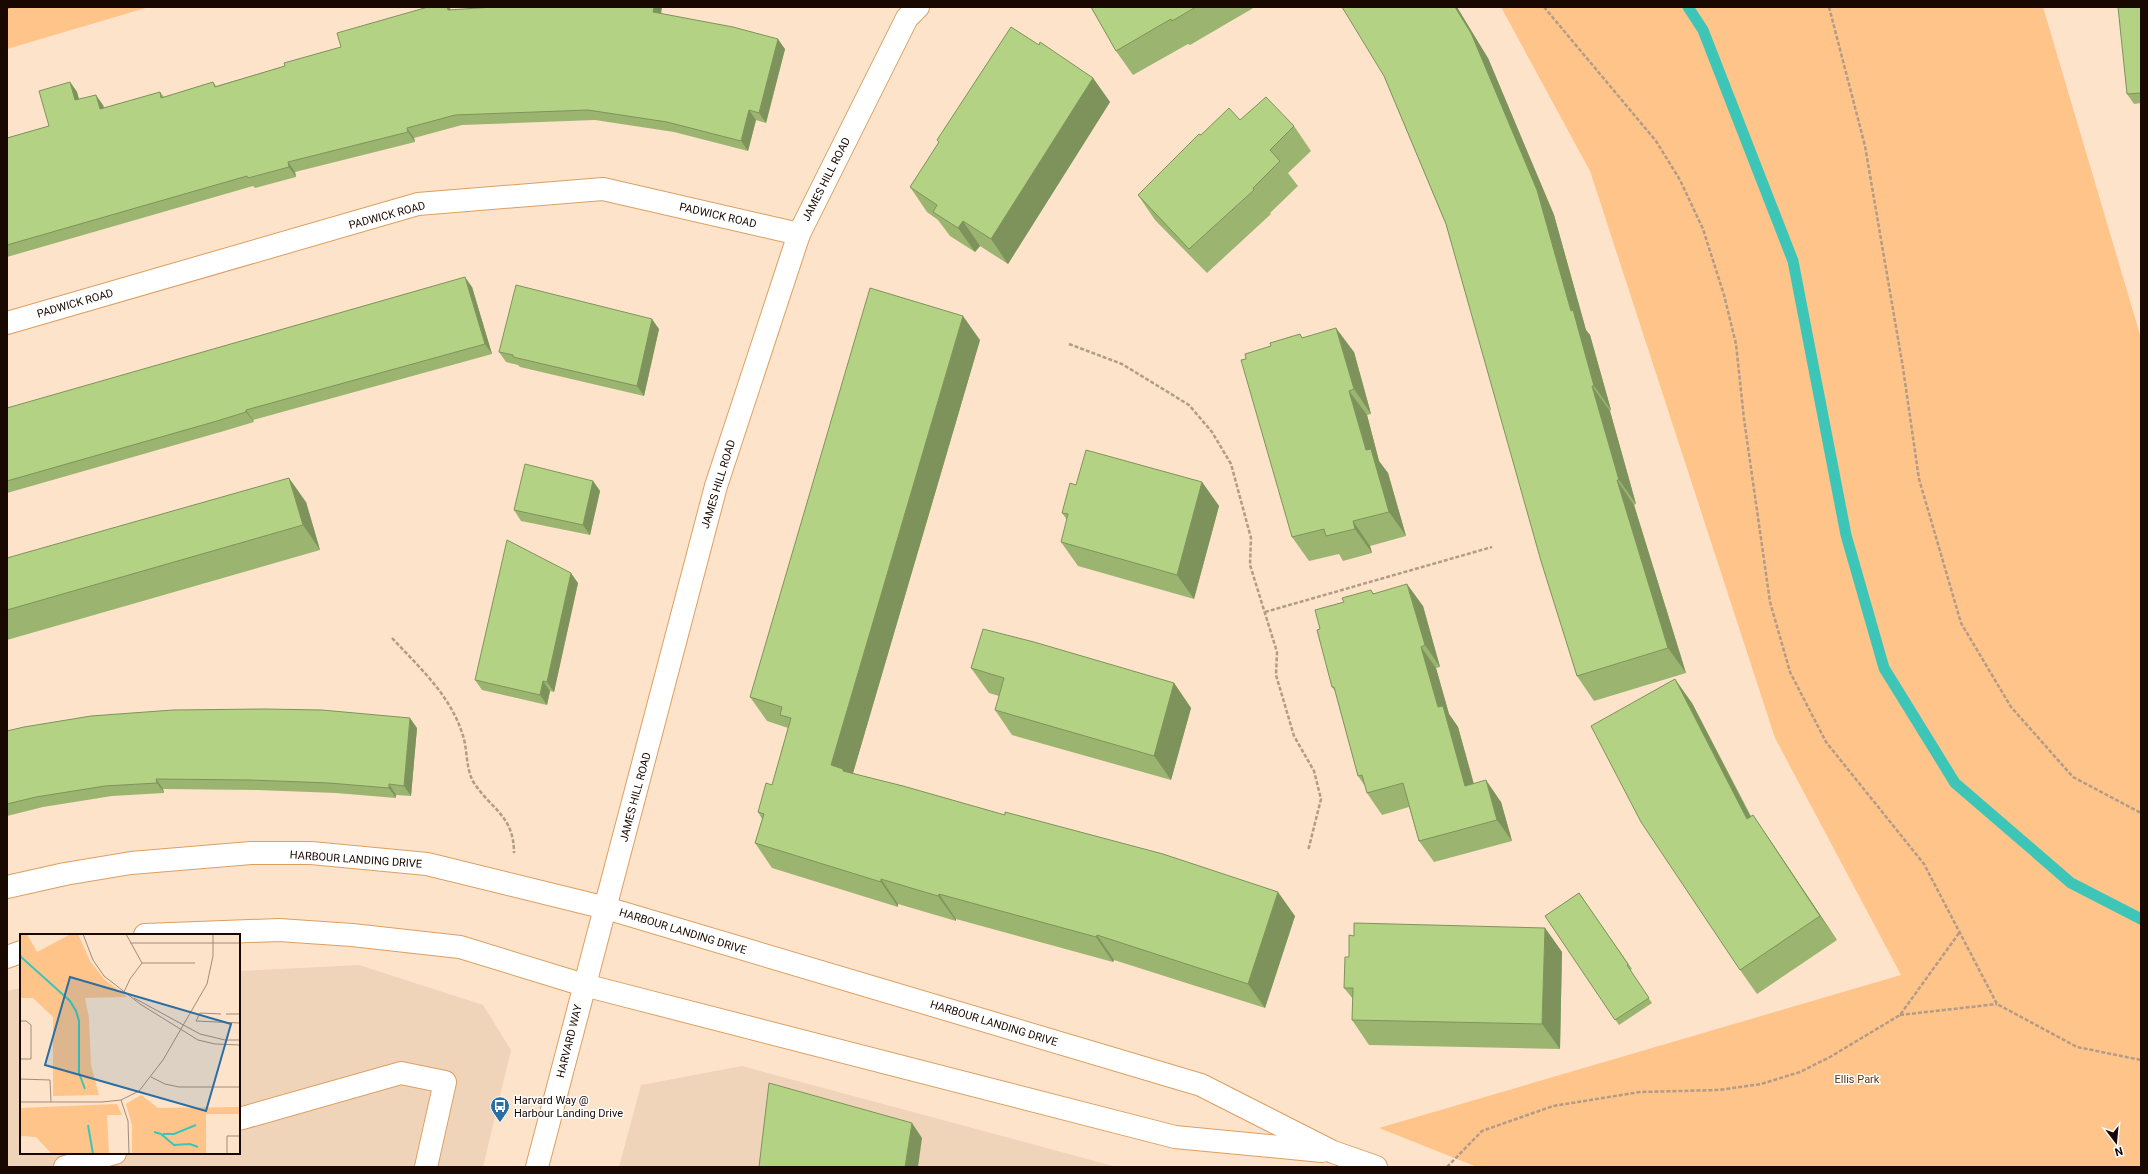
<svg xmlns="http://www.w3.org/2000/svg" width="2148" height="1174" font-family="Roboto,sans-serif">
	<rect width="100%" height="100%" fill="#fde3ca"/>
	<g fill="#efd4b9">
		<path d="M359 965 483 1005 511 1050 483 1167H7V991L21 988V1153H239V971Z"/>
		<path d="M742 1066 1117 1167H619L641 1085Z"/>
	</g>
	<g fill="#fec48a">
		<path d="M7 7H149L7 49Z"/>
		<path d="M1501 7H2043L2141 338V1167H1477L1379 1128 1901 975 1775 738 1590 171Z"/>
	</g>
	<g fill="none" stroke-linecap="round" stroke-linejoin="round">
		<path stroke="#3dc6b8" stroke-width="11" d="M1688 7 1703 30 1793 261 1846 535 1884 668 1955 783 2071 883 2141 919"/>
		<g stroke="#dc9f60" stroke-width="24">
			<g id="minor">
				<path d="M7 323 418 204 603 189 799 234"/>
				<path d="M7 887 65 874 131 863 251 853H311L427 864 606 908 1201 1085 1333 1152 1376 1167"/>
				<path d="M145 935 279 930 352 935 460 947 584 985 1175 1137 1322 1151"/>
				<path d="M7 957 21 952"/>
				<path d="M239 1119 401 1073 445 1082 426 1167"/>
				<path d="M65 1167 115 1153"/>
				<path d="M537 1167 716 486 799 234 907 18 918 7"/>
			</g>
		</g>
		<g stroke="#b29b87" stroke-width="2.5" stroke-dasharray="4 2" stroke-linecap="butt">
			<path d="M1544 7 1656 141 1680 180 1703 229 1724 295 1736 344 1744 419 1770 602 1790 672 1826 742 1924 864 1997 1004 2077 1047 2141 1060"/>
			<path d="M1829 7 1865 146 1903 368 1919 479 1961 623 2011 707 2073 777 2141 813"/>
			<path d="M7 8 10 7"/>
			<path d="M1069 344 1122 364 1189 405 1212 432 1231 464 1251 538 1250 565 1277 652 1276 675 1294 736 1314 771 1321 799 1308 851"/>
			<path d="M1265 612 1492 547"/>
			<path d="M392 638C419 667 450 695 462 733 468 748 465 768 474 783 492 810 514 816 514 853"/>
			<path d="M1900 1015 1997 1004"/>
			<path d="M1447 1167 1482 1131 1553 1106 1640 1092 1719 1090 1761 1084 1800 1072 1830 1057 1900 1015 1959 933"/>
		</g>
		<use href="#minor" stroke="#fff" stroke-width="22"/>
	</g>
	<g fill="#9bb571">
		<path d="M428 7H449L451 10 662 14 785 49 766 123 756 120 748 151 674 132 595 120 462 125 414 138 415 142 295 172 296 177 255 188 253 186 7 257V138L49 126 70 82 77 92 79 99 103 105 104 108 160 92 164 97 213 82 216 86 285 66 341 47Z"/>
		<path d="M1091 7H1255L1190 45 1188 44 1133 75 1116 51Z"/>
		<path d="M2141 7V103L2134 104 2127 94Z"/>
		<path d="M1039 45 1093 78 1110 102 1008 264 980 246 975 252 950 236 938 220 927 212 910 187 939 143 937 140Z"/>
		<path d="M1488 58 1554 215 1586 330 1590 335 1611 410 1610 411 1636 504 1634 505 1686 673 1594 701 1577 676 1446 224 1384 76Z"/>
		<path d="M1240 120 1294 126 1311 151 1288 173 1298 186 1270 213 1271 214 1207 273 1155 220 1138 195 1201 135Z"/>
		<path d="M472 287 492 354 253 420 254 422 224 431 7 493V408Z"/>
		<path d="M659 329 644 396 520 367 518 365 506 362 499 352Z"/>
		<path d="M1303 337 1354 352 1371 414 1367 415 1379 461 1388 473 1406 536 1370 546 1372 553 1343 561 1339 554 1309 561 1292 537 1246 359Z"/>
		<path d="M980 340 853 773 1295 916 1265 1008 1114 960 1113 962 956 919V921L898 904V907L772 868 755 843 762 819 758 812 772 785 788 728 767 721 750 697Z"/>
		<path d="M593 481 600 491 590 535 521 521 514 510Z"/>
		<path d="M1202 482 1219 506 1194 599 1078 566 1061 542 1067 520 1062 513 1076 485Z"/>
		<path d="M306 502 320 550 7 640V558Z"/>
		<path d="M578 583 554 692 550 691 547 705 482 690 475 680Z"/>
		<path d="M1374 593 1423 606 1440 667 1436 668 1449 714 1458 727 1474 784 1501 802 1512 841 1434 862 1419 841 1409 807 1382 815 1367 793 1365 786 1358 776 1335 691 1332 687 1320 629 1344 602Z"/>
		<path d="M971 668 1174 683 1191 708 1171 780 1012 735 995 710 999 696 989 693Z"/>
		<path d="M1692 703 1751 816 1770 840 1837 940 1757 994 1740 970Z"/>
		<path d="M417 728 411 796 396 795V798L336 793 257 790 163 789 164 793 112 796 43 807 7 816V731Z"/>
		<path d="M1579 893 1632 969 1630 970 1652 1003 1619 1025 1545 916Z"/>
		<path d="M1545 928 1562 952 1560 1049 1369 1045 1352 1020 1353 999 1344 988 1349 957 1354 936Z"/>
	</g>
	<g fill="#7e935c">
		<path d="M447 7H449L453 13 448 10Z"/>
		<path d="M654 7H662L660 22 653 12Z"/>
		<path d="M1455 7H1457L1488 58 1554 215 1586 330 1590 335 1611 410 1594 386 1571 311Z"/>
		<path d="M778 39 785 49 766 123 759 113Z"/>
		<path d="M1093 78 1110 102 1008 264 991 239Z"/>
		<path d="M70 82 77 92 82 111 75 100Z"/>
		<path d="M96 95 103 105 107 119 100 109Z"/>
		<path d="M749 110 756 120 748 151 741 141Z"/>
		<path d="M407 128 414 138 415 142 408 132Z"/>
		<path d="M288 162 295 172 296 177 289 167Z"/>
		<path d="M963 221 980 246 975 252 958 228Z"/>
		<path d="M465 277 472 287 492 354 485 344Z"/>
		<path d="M963 316 980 340 851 780 831 765Z"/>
		<path d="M652 319 659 329 644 396 637 386Z"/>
		<path d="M1336 328 1354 352 1371 414 1354 389Z"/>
		<path d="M1592 386 1610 411 1636 504 1619 480Z"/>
		<path d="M1349 391 1367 415 1379 461 1388 473 1406 536 1389 512 1366 450Z"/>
		<path d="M246 410 253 420 254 422 246 412Z"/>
		<path d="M289 478 306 502 320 550 303 525Z"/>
		<path d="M1617 480 1634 505 1686 673 1668 648Z"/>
		<path d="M593 481 600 491 590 535 583 525Z"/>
		<path d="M1202 482 1219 506 1194 599 1177 575Z"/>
		<path d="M1353 521 1370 546 1372 553 1355 529Z"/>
		<path d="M571 573 578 583 554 692 547 682Z"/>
		<path d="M1407 584 1423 606 1440 667 1425 645Z"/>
		<path d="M1421 647 1436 668 1449 714 1458 727 1480 807 1465 786 1438 707Z"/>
		<path d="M1675 679 1692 703 1764 843 1747 819Z"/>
		<path d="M543 681 550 691 547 705 540 695Z"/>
		<path d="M1174 683 1191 708 1171 780 1154 756Z"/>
		<path d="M410 718 417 728 411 796 404 786Z"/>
		<path d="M156 779 163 789 164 793 157 783Z"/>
		<path d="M1486 780 1501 802 1512 841 1497 820Z"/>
		<path d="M389 784 396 795V798L389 788Z"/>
		<path d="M1753 815 1770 840 1837 940 1820 916Z"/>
		<path d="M881 879 898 904V907L881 882Z"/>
		<path d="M1278 892 1295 916 1265 1008 1248 984Z"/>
		<path d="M939 894 956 919V921L938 896Z"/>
		<path d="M1545 928 1562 952 1560 1049 1542 1024Z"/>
		<path d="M1097 935 1114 960 1113 962 1096 937Z"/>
		<path d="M912 1123 922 1138 918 1167H905Z"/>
	</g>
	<g fill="#b4d283" stroke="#7e935c">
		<path d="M428 7H447L448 10 494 7H654L653 12 733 27 778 39 759 113 749 110 741 141 667 122 588 110 455 115 407 128 408 132 288 162 289 167 248 178 247 176 7 245V138L49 126 39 91 70 82 75 100 96 95 100 109 160 92 161 98 213 82 215 87 285 66 284 63 341 47 337 33Z"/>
		<path d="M1091 7H1196L1172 21 1171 19 1116 51Z"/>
		<path d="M1342 7H1455L1471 33 1537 190 1571 311 1573 310 1594 386H1592L1619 480H1617L1668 648 1577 676 1541 561 1446 224 1384 76Z"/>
		<path d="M2118 7H2141V93L2127 94Z"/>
		<path d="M1011 27 1039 45 1040 42 1093 78 991 239 963 221 958 228 933 212 937 205 910 187 939 142 937 140Z"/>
		<path d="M1266 97 1294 126 1270 150 1280 161 1253 188 1254 190 1189 249 1138 195 1199 134 1201 135 1229 108 1240 120Z"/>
		<path d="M465 277 485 344 246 410V412L217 421 7 481V408Z"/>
		<path d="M516 285 652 319 637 386 513 357V355L499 352Z"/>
		<path d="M870 288 963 316 831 765 843 769V771L903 786 1005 815V812L1163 854 1278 892 1248 984 1097 935 1096 937 939 894 938 896 881 879V882L755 843 764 814 758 812 766 783 772 785 791 718 780 715 782 707 750 697Z"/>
		<path d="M1336 328 1354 389 1349 391 1366 450 1371 449 1389 512 1353 521 1355 529 1326 536 1324 529 1292 537 1241 360 1246 359 1245 354 1271 346 1270 343 1300 334 1302 338Z"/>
		<path d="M1086 450 1202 482 1177 575 1061 542 1068 514 1062 513 1070 483 1076 485Z"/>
		<path d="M525 464 593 481 583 525 514 510Z"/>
		<path d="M289 478 303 525 7 610V558Z"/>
		<path d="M507 540 571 573 547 682 543 681 540 695 475 680Z"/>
		<path d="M1407 584 1425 645 1421 647 1438 707 1443 706 1465 786 1486 780 1497 820 1419 841 1403 783 1367 793 1362 775 1358 776 1334 687H1332L1317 630 1320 629 1315 610 1344 602 1342 598 1371 590 1373 594Z"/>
		<path d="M983 629 1034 642 1174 683 1154 756 995 710 1004 678 971 668Z"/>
		<path d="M1675 679 1747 819 1753 815 1820 916 1740 970 1641 822 1591 726Z"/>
		<path d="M265 709 322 710 410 718 404 786 389 784V788L329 783 250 780 156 779 157 783 105 786 36 797 7 804V731L24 727 91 716 173 710Z"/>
		<path d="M1579 893 1628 964 1627 965 1649 998 1615 1020 1545 916Z"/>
		<path d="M1354 923 1545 928 1542 1024 1352 1020 1353 988H1344L1345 957H1349V935L1354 936Z"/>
		<path d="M769 1083 912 1123 905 1167H759Z"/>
	</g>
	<defs>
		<g id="bus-pin" transform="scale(1)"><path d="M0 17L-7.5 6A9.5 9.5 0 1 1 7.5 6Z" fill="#2a6ea3" stroke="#fff"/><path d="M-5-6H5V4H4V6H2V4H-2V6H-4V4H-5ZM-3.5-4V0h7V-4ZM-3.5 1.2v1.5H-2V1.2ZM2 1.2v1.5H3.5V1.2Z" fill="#fff"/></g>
	</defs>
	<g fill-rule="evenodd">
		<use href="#bus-pin" x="500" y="1106"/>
	</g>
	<g text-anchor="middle" stroke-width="3" stroke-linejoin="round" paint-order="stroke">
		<g font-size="11" fill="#190800" stroke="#fff">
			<text transform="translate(826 179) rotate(-63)" y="4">JAMES HILL ROAD</text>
			<text transform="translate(387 215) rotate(-15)" y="4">PADWICK ROAD</text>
			<text transform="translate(718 215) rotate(13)" y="4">PADWICK ROAD</text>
			<text transform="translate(75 303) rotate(-16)" y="4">PADWICK ROAD</text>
			<text transform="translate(718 484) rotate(-73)" y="4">JAMES HILL ROAD</text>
			<text transform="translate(635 797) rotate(-75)" y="4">JAMES HILL ROAD</text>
			<text transform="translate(356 859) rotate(4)" y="4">HARBOUR LANDING DRIVE</text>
			<text transform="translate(683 931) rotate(17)" y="4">HARBOUR LANDING DRIVE</text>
			<text transform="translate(994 1023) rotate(17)" y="4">HARBOUR LANDING DRIVE</text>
			<text transform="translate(569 1041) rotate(-76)" y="4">HARVARD WAY</text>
		</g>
		<g font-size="11" fill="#57350f" stroke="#fff">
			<text x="1857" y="1083">Ellis Park</text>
		</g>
		<g font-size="11" fill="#190800" stroke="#fff" text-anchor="start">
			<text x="514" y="1104">Harvard Way @<tspan x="514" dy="13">Harbour Landing Drive</tspan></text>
		</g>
	</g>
	<g transform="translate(20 934)">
		<rect width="220" height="220" fill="#fde3ca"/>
		<path d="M0 0H7L17 18 51 0H58L70 27 84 45 107 63 65 64 69 84 71 131 79 161 33 162V83L13 64H0ZM121 161 138 174 220 173V180H186V220H112V191L106 170ZM97 170 102 181H87L89 220H32L16 203 0 202V174Z" fill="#fec48a"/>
		<path fill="none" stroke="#3dc6b8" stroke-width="2" d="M0 22 50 67 56 77 59 87V139L65 155M68 191 73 220M134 198 141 200 154 211 170 210 178 213M143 200H154L176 191"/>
		<path fill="none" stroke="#a28b79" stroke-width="1" d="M63 0 73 26 84 42 120 70 178 106 195 110 220 111M110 9H220M122 29H175M104 58 110 45 122 29 106 0M114 64 180 100 205 106H220M201 80 180 79 176 87 220 89M206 80H220M0 87H6L11 91V125H0M131 143 145 150 159 153H220M0 145 30 146 31 168M101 166 108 187 109 220M0 168H82L101 166 119 157 143 126 187 50 193 22V0M207 220V202H220"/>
		<path fill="#2a6ea3" fill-opacity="0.15" stroke="#2a6ea3" stroke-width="2" d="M50 43 211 90 186 177 25 131Z"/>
		<rect width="220" height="220" fill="none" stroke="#190800" stroke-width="2"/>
	</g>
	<rect width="2148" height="1174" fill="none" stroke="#190800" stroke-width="16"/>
	<g transform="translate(2116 1142) rotate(164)" stroke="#ffffff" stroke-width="3" paint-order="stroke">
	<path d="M0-3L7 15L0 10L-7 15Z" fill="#190800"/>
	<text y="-6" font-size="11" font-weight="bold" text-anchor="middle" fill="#190800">N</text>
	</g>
</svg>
